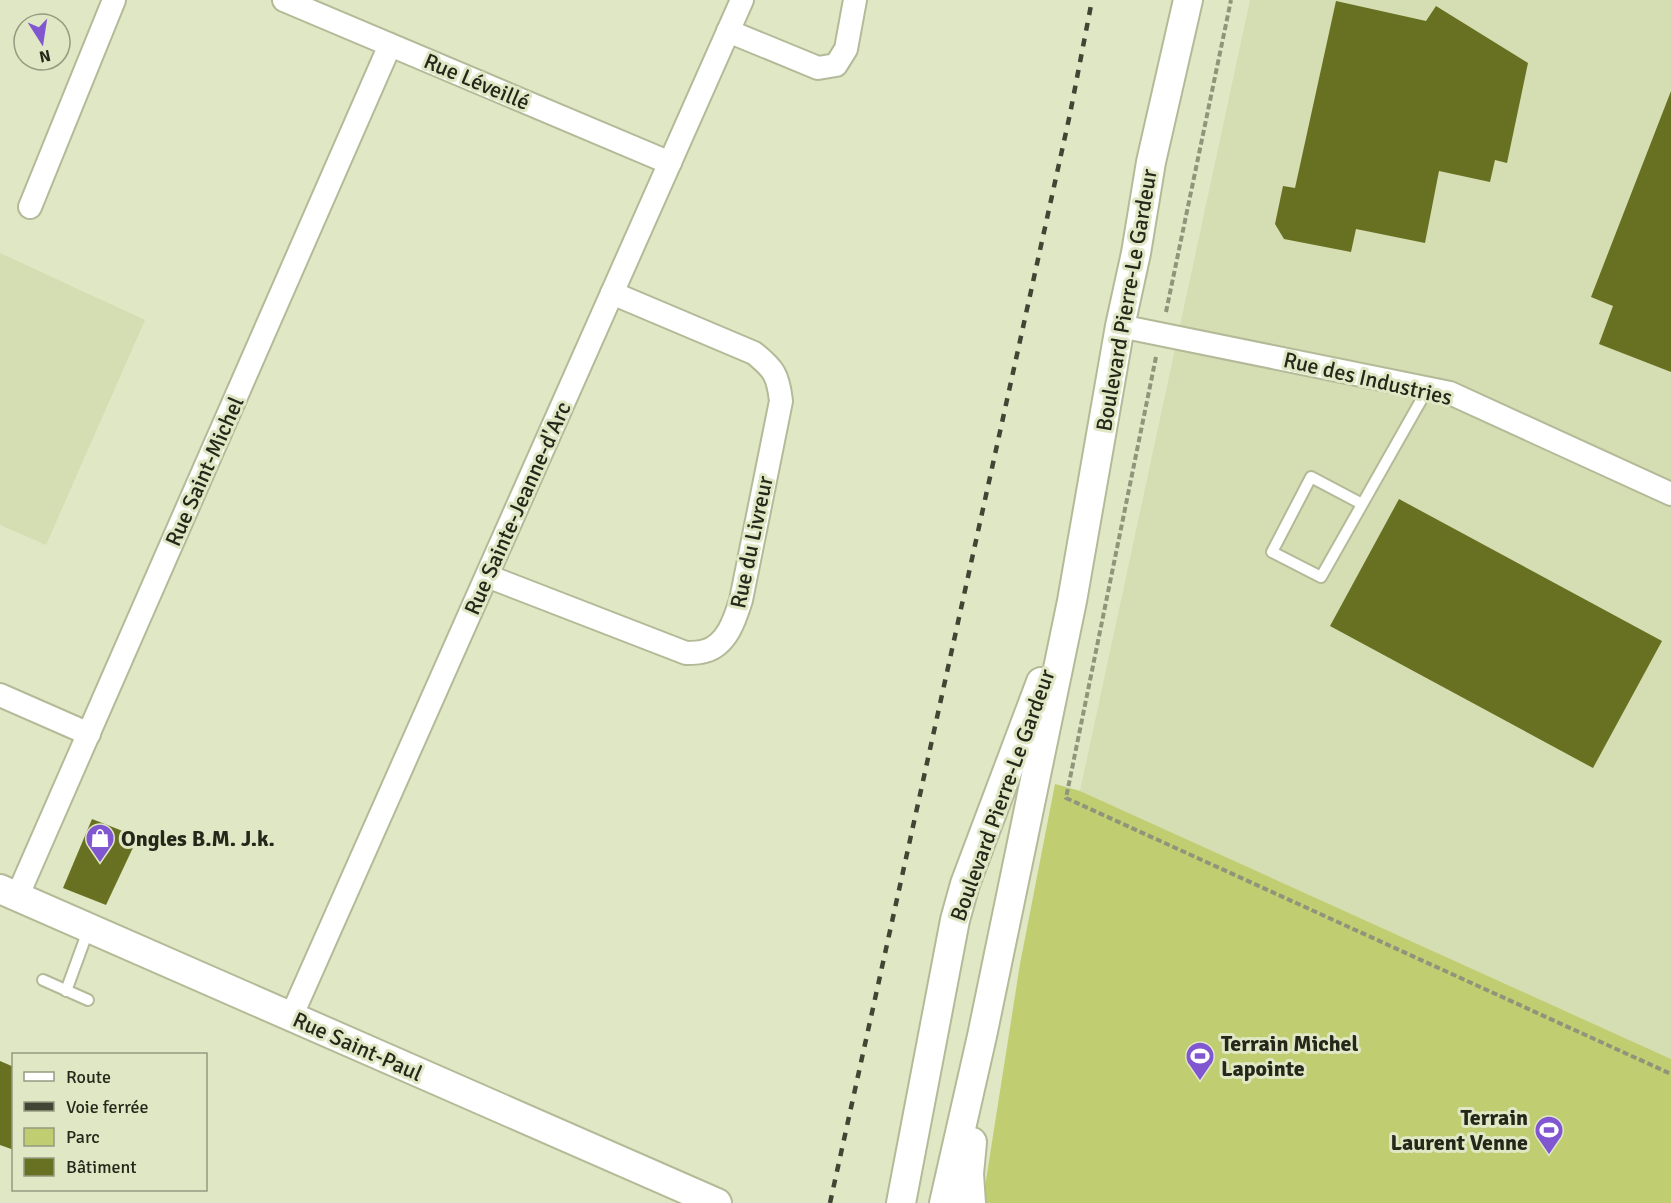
<svg xmlns="http://www.w3.org/2000/svg" width="1671" height="1203" font-family="Signika,sans-serif">
	<rect width="100%" height="100%" fill="#e0e7c4"/>
	<g fill="#d5ddb3">
		<path d="M1250 0H1671V1059L1080 791Z"/>
		<path d="M0 253 145 320 46 545 0 525Z"/>
	</g>
	<path fill="#c0cd71" d="M1055 784 1080 791 1671 1059V1203H986L984 1193 1020 964Z"/>
	<g fill="#687121">
		<path d="M1336 1 1426 21 1436 6 1528 63 1507 163 1495 160 1490 182 1439 171 1425 243 1356 229 1351 252 1284 239 1275 224 1283 186 1295 188Z"/>
		<path d="M1671 91V372L1599 344 1613 306 1591 297Z"/>
		<path d="M1399 499 1662 641 1593 768 1330 626Z"/>
		<path d="M92 819 138 837 106 905 63 888Z"/>
		<path d="M0 1061 14 1067V1150L0 1145Z"/>
	</g>
	<g fill="none" stroke-linecap="round" stroke-linejoin="round">
		<g stroke="#b4ba98" stroke-width="14">
			<g id="service">
				<path d="M1362 504 1311 477 1272 552 1321 577 1428 388"/>
				<path d="M43 980 88 1000"/>
				<path d="M66 991 89 928"/>
			</g>
		</g>
		<g stroke="#b4ba98" stroke-width="26">
			<g id="minor">
				<path d="M284 0 670 163"/>
				<path d="M728 31 818 68 836 65 846 49 855 0"/>
				<path d="M30 207 114 0"/>
				<path d="M1120 326 1450 393 1671 494"/>
				<path d="M487 576 686 653C692 653 699 653 705 651 727 645 735 619 741 600L781 401C778 375 774 369 754 353L612 293"/>
				<path d="M0 695 89 734"/>
				<path d="M17 897 390 45"/>
				<path d="M291 1017 742 0"/>
			</g>
		</g>
		<g stroke="#b4ba98" stroke-width="32">
			<g id="tertiary">
				<path d="M0 889 717 1203"/>
				<path d="M901 1203 955 920 965 884 1041 682"/>
				<path d="M944 1203 982 1036 1072 601 1120 326 1136 253 1151 162 1188 0"/>
				<path d="M971 1203 969 1174 972 1142"/>
			</g>
		</g>
		<g stroke="#8f957b" stroke-width="4" stroke-dasharray="6 3" stroke-linecap="butt">
			<path d="M1166 312 1231 0"/>
			<path d="M1156 357 1066 798 1671 1074"/>
		</g>
		<use href="#service" stroke="#fff" stroke-width="10"/>
		<use href="#minor" stroke="#fff" stroke-width="22"/>
		<use href="#tertiary" stroke="#fff" stroke-width="28"/>
		<path stroke="#414534" stroke-width="4.5" stroke-dasharray="8 8" stroke-linecap="butt" d="M830 1203 1070 114 1092 0"/>
	</g>
	<defs>
		<g id="shop-pin" transform="scale(1.5)"><path d="M0 17L-7.5 6A9.5 9.5 0 1 1 7.5 6Z" fill="#8057d0" stroke="#e0e7c4"/><path d="M-5-2.5h2.3a2.7 3.5 0 0 1 5.4 0H5L5.5 6h-11ZM-1.5-2.5h3a1.5 2.3 0 0 0-3 0Z" fill="#fff"/></g>
		<g id="stadium-pin" transform="scale(1.5)"><path d="M0 17L-7.5 6A9.5 9.5 0 1 1 7.5 6Z" fill="#8057d0" stroke="#e0e7c4"/><path d="M0-5a6.5 5 0 1 0 0 10a6.5 5 0 1 0 0-10ZM-3.5-1.8h7v3.6h-7Z" fill="#fff"/></g>
	</defs>
	<g fill-rule="evenodd">
		<use href="#shop-pin" x="100" y="838"/>
		<use href="#stadium-pin" x="1200" y="1056"/>
		<use href="#stadium-pin" x="1549" y="1130"/>
	</g>
	<g text-anchor="middle" stroke-width="6" stroke-linejoin="round" paint-order="stroke">
		<g font-size="22" fill="#242719" stroke="#e0e7c4">
			<text transform="translate(477 81) rotate(23)" y="8">Rue Léveillé</text>
			<text transform="translate(1126 300) rotate(-80)" y="8">Boulevard Pierre-Le Gardeur</text>
			<text transform="translate(1368 378) rotate(13)" y="8">Rue des Industries</text>
			<text transform="translate(204 471) rotate(-66)" y="8">Rue Saint-Michel</text>
			<text transform="translate(517 508) rotate(-66)" y="8">Rue Sainte-Jeanne-d'Arc</text>
			<text transform="translate(751 542) rotate(-78)" y="8">Rue du Livreur</text>
			<text transform="translate(1002 795) rotate(-70)" y="8">Boulevard Pierre-Le Gardeur</text>
			<text transform="translate(358 1046) rotate(24)" y="8">Rue Saint-Paul</text>
		</g>
		<g font-size="22" font-weight="bold" fill="#242719" stroke="#e0e7c4" text-anchor="start">
			<text x="121" y="846">Ongles B.M. J.k.</text>
			<text x="1221" y="1051">Terrain Michel<tspan x="1221" dy="25">Lapointe</tspan></text>
			<text x="1528" y="1125" text-anchor="end">Terrain<tspan x="1528" dy="25">Laurent Venne</tspan></text>
		</g>
	</g>
	<rect x="12" y="1053" width="195" height="138" fill="#e0e7c4" stroke="#959a80" stroke-width="1.5"/>
	<rect x="24" y="1072" width="30" height="9" fill="#ffffff" stroke="#959a80" stroke-width="1.5"/>
	<text x="66" y="1083" font-size="18" fill="#242719">Route</text>
	<rect x="24" y="1102" width="30" height="9" fill="#414534" stroke="#959a80" stroke-width="1.5"/>
	<text x="66" y="1113" font-size="18" fill="#242719">Voie ferrée</text>
	<rect x="24" y="1128" width="30" height="18" fill="#c0cd71" stroke="#959a80" stroke-width="1.5"/>
	<text x="66" y="1143" font-size="18" fill="#242719">Parc</text>
	<rect x="24" y="1158" width="30" height="18" fill="#687121" stroke="#959a80" stroke-width="1.5"/>
	<text x="66" y="1173" font-size="18" fill="#242719">Bâtiment</text>
	<g transform="translate(42 42) rotate(168)"><circle r="28" fill="#e0e7c4" stroke="#959a80" stroke-width="1.5"/>
	<path d="M0-4.5L10 22L0 15L-10 22Z" fill="#8057d0"/>
	<text y="-9" font-size="16" font-weight="bold" text-anchor="middle" fill="#242719">N</text>
	</g>
</svg>
